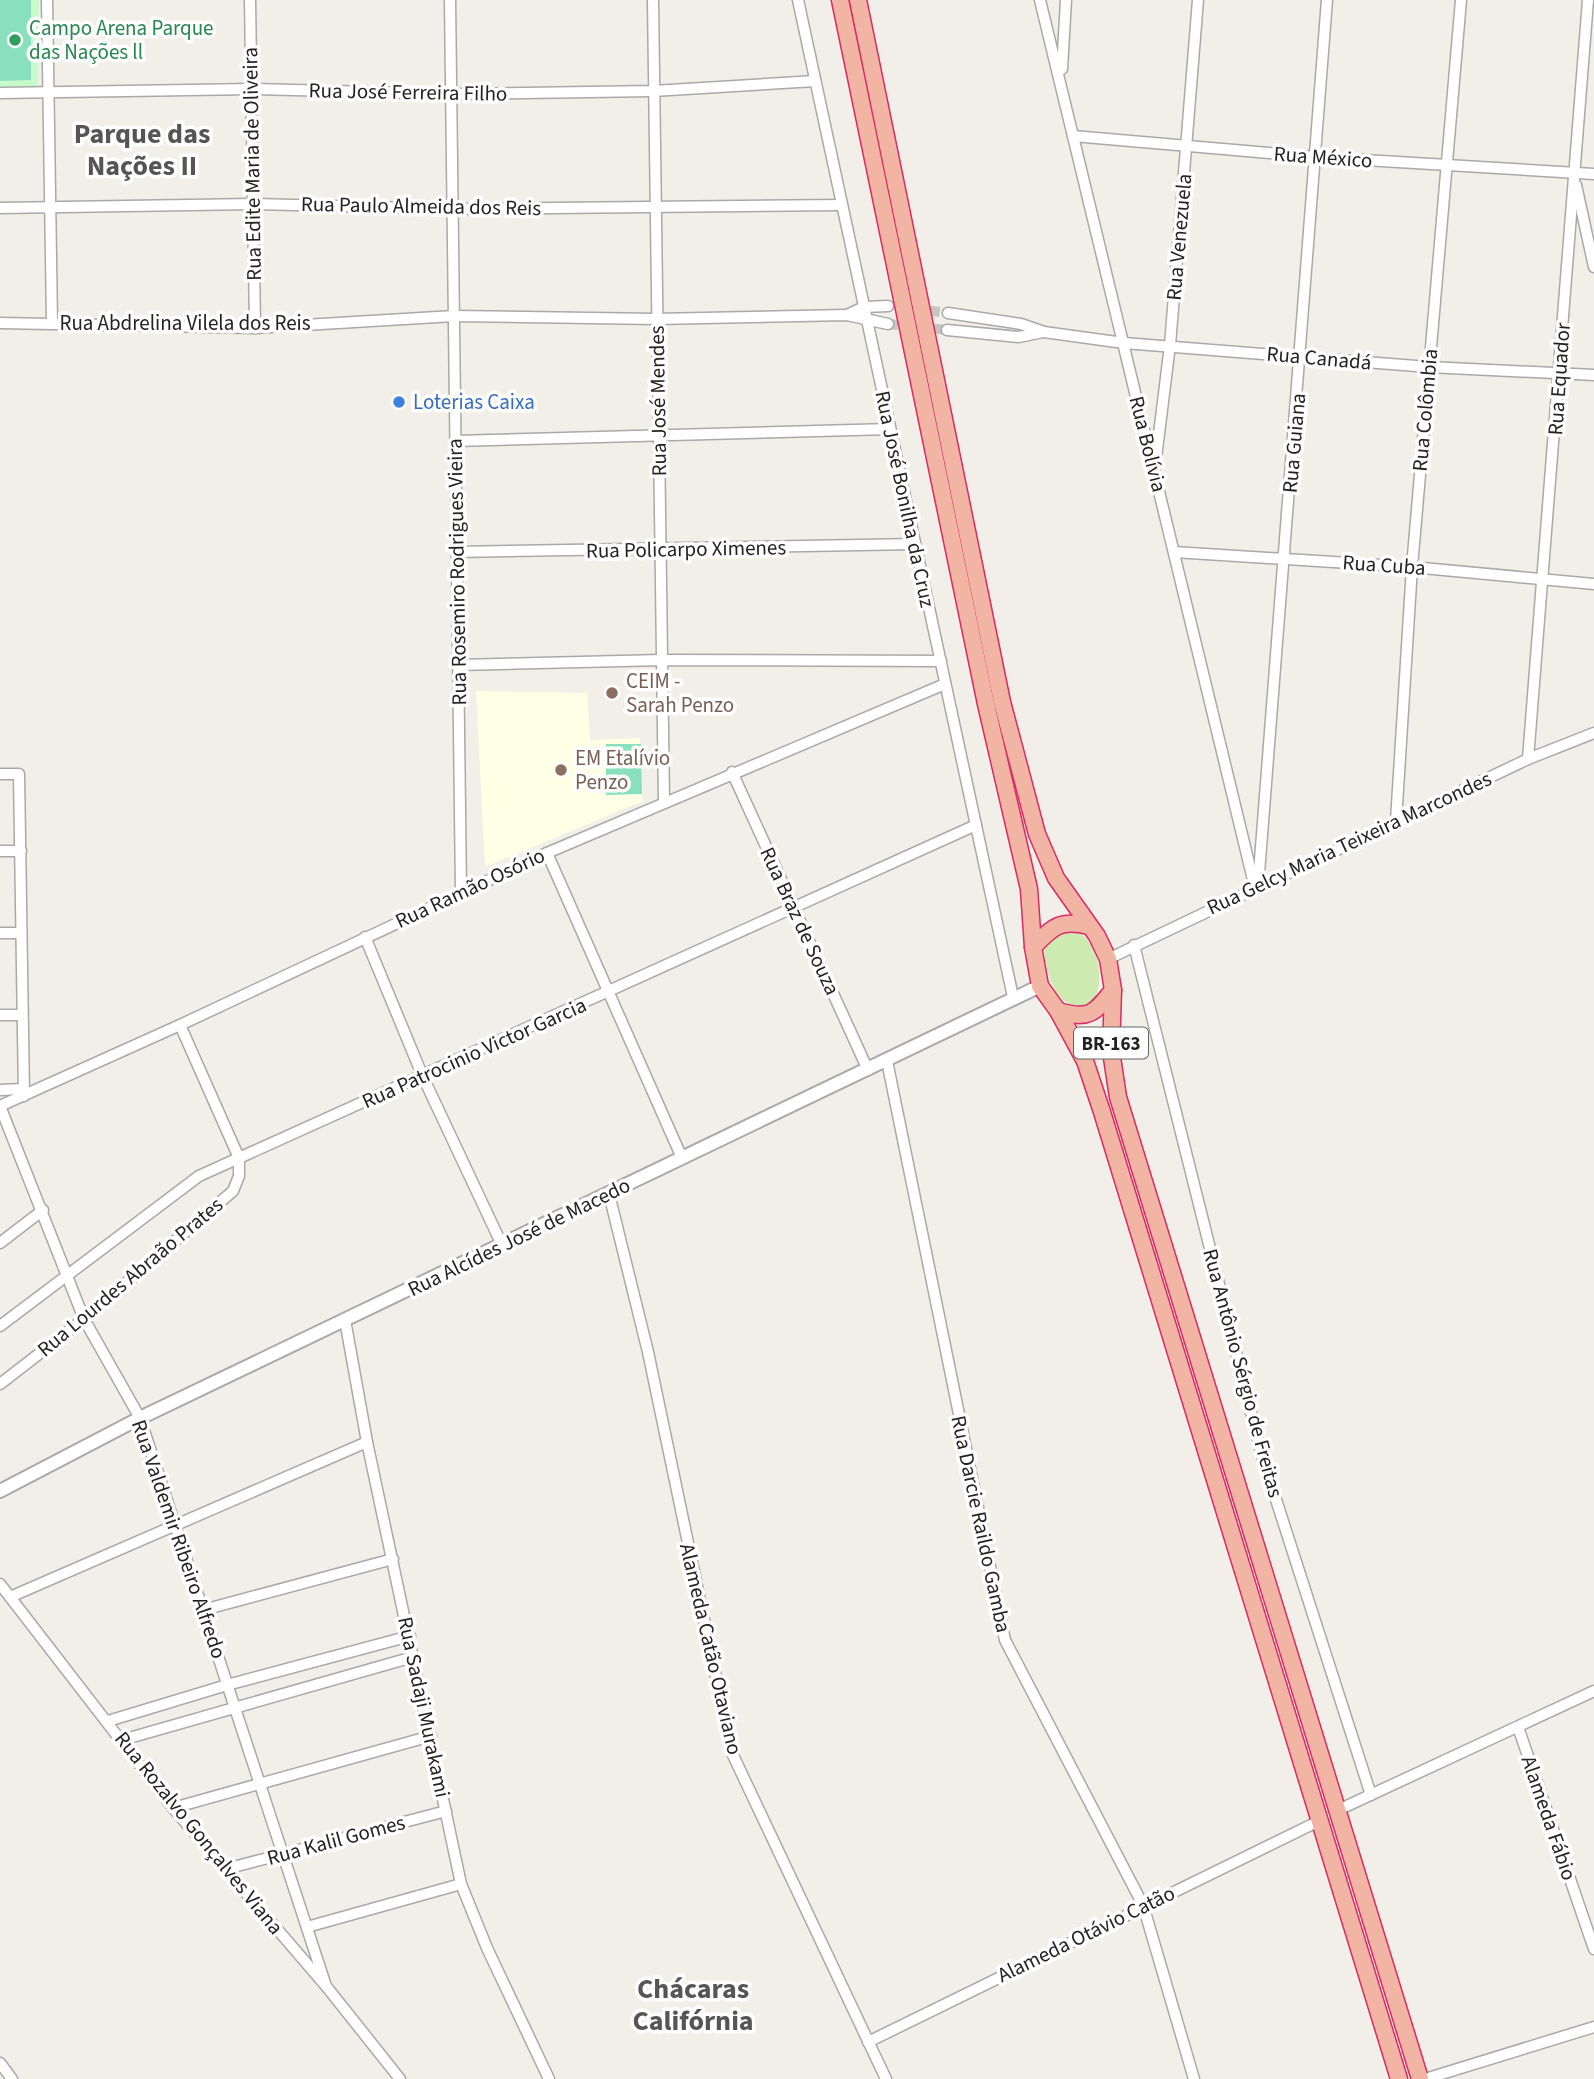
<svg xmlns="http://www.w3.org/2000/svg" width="1594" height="2079" font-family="'Source Sans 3',sans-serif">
	<rect width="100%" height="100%" fill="#f2efe9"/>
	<path fill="#ffffe5" d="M476 691 587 693 590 740 640 738 643 801 485 867Z"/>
	<path fill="#cdebb0" d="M1053 930H1077C1098 945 1108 984 1090 1005 1057 1016 1045 972 1044 947Z"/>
	<path fill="#c8facc" d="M0 0H39L38 88 0 89Z"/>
	<g fill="#88e0be">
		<path d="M0 0H31V80L0 81Z"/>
		<path d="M606 744H641L642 794 606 795Z"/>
	</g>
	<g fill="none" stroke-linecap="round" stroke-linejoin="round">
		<g stroke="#c8c6c1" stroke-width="10" stroke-dasharray="10 5" stroke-linecap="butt">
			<path d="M900 307 948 313"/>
			<path d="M888 324 947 330"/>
		</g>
		<g stroke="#a9a9a9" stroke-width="13">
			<g id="minor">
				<path d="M47 0 52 322"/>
				<path d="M250 0 255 328"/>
				<path d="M450 0 461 892"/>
				<path d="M653 0 664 802"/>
				<path d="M798 0 1013 997"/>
				<path d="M1040 0 1255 888"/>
				<path d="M1062 69 1066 0"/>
				<path d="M0 93 252 89 452 94 653 91 815 81"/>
				<path d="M1073 136 1315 157 1594 174"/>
				<path d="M1576 185 1594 267"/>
				<path d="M0 208 253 204 453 209 842 205"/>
				<path d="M948 313 1021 324 1044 332 1124 343 1429 367 1594 375"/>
				<path d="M847 315 864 307 888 306"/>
				<path d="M0 323 255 328 454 316 656 319 847 315 888 324"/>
				<path d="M947 330 1019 337 1043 332"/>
				<path d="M455 441 890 429"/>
				<path d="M1155 466 1170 345 1198 0"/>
				<path d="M457 552 915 544"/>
				<path d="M1174 552 1412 567 1594 584"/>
				<path d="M458 665 662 660 941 661"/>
				<path d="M1528 759 1588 0"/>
				<path d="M732 772 868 1070"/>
				<path d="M0 774H19L24 1096"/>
				<path d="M1396 821 1412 567 1461 0"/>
				<path d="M0 851H21"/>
				<path d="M547 853 682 1158"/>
				<path d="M1258 886 1327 0"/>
				<path d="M0 933H20"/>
				<path d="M365 937 423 1077 502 1245"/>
				<path d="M1134 945 1262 1456 1371 1795"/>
				<path d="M1108 959 1528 759 1594 733"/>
				<path d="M0 1015H22"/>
				<path d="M887 1061 1005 1640 1143 1905 1194 2079"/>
				<path d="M0 1090 23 1089"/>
				<path d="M0 1106 180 1025 547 853 945 684"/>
				<path d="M0 1106 84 1319 140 1418 326 1986"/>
				<path d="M609 1194 648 1352 732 1753 886 2079"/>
				<path d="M0 1243 43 1210"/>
				<path d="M345 1320 367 1442 461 1884 487 1948 549 2079"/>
				<path d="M0 1326 199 1176 976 825"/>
				<path d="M0 1384 84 1319 233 1191 239 1176V1158L180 1025"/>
				<path d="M0 1584 173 1808 326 1986 400 2079"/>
				<path d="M10 1597 367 1442"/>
				<path d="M203 1610 393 1559"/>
				<path d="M108 1721 227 1685 410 1636"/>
				<path d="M1518 1727 1594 1949"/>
				<path d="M122 1740 413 1657"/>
				<path d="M173 1808 431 1736"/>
				<path d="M1336 1811 1594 1691"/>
				<path d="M226 1869 446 1811"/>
				<path d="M307 1927 461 1884"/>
				<path d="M868 2042 1319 1821"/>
				<path d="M0 2063 12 2079"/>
				<path d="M1425 2079 1594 2027"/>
			</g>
		</g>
		<g stroke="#a9a9a9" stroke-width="16">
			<path id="tertiary" d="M0 1491 140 1418 1040 986"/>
		</g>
		<g stroke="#dc2a67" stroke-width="19">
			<g id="trunk">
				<path d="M840 0 986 704 1029 889 1033 947 1040 986 1058 1011 1085 1061 1102 1112 1399 2079"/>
				<path d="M858 0 1002 702 1037 834 1056 878 1097 936 1108 959 1113 990 1111 1051 1118 1097 1420 2079"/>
				<path d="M1033 947C1053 927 1059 919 1089 926"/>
				<path d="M1058 1011C1089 1020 1094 1014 1113 990"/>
			</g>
		</g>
		<use href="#minor" stroke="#fff" stroke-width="10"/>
		<use href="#tertiary" stroke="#fff" stroke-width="12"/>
		<use href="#trunk" stroke="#f2b4a3" stroke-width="16"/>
	</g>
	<circle fill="#2e9e5b" stroke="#fff" stroke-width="2.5" cx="15" cy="40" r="7"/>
	<circle fill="#3f7fe0" stroke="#fff" stroke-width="2.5" cx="399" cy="402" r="7"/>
	<g fill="#8d6e63" stroke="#fff" stroke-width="2.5">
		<circle cx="612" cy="693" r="7"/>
		<circle cx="561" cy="770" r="7"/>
	</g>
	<g text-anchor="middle" stroke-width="7" stroke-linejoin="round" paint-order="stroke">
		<rect fill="#fff" stroke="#646464" stroke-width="2" x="1074" y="1027.5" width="74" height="31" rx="5"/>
		<g font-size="19" font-weight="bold" fill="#222">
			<text x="1111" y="1050">BR-163</text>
		</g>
		<g font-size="21" fill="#27864d" stroke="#fff" text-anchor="start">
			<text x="29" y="35">Campo Arena Parque<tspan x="29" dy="24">das Nações ll</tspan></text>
		</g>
		<g font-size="21" fill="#222" stroke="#fff">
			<text transform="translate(408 92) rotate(1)" y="7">Rua José Ferreira Filho</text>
			<text transform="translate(1323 157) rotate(4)" y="7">Rua México</text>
			<text transform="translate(252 164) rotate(-91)" y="7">Rua Edite Maria de Oliveira</text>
			<text transform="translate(421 206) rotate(1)" y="7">Rua Paulo Almeida dos Reis</text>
			<text transform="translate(1179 237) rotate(-85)" y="7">Rua Venezuela</text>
			<text x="185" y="330">Rua Abdrelina Vilela dos Reis</text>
			<text transform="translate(1319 358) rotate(5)" y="7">Rua Canadá</text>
			<text transform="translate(1559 379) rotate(-86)" y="7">Rua Equador</text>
			<text transform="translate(658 401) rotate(-91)" y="7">Rua José Mendes</text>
			<text transform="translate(1425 410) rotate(-85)" y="7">Rua Colômbia</text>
			<text transform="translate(1294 443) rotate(-85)" y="7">Rua Guiana</text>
			<text transform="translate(1148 444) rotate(76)" y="7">Rua Bolívia</text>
			<text transform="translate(905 499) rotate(78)" y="7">Rua José Bonilha da Cruz</text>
			<text transform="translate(686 549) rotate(-1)" y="7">Rua Policarpo Ximenes</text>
			<text transform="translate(1384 565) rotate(4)" y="7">Rua Cuba</text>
			<text transform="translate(457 572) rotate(-91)" y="7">Rua Rosemiro Rodrigues Vieira</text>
			<text transform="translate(1349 843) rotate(-25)" y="7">Rua Gelcy Maria Teixeira Marcondes</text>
			<text transform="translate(470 888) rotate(-25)" y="7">Rua Ramão Osório</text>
			<text transform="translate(800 921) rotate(65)" y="7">Rua Braz de Souza</text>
			<text transform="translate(474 1053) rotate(-24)" y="7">Rua Patrocinio Victor Garcia</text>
			<text transform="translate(519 1237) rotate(-26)" y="7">Rua Alcídes José de Macedo</text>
			<text transform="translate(130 1277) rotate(-40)" y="7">Rua Lourdes Abraão Prates</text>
			<text transform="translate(1243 1373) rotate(75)" y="7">Rua Antônio Sérgio de Freitas</text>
			<text transform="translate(981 1524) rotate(78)" y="7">Rua Darcie Raildo Gamba</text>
			<text transform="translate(179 1539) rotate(71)" y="7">Rua Valdemir Ribeiro Alfredo</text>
			<text transform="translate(711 1649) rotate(77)" y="7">Alameda Catão Otaviano</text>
			<text transform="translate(424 1707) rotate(78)" y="7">Rua Sadaji Murakami</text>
			<text transform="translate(1549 1818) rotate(71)" y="7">Alameda Fábio</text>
			<text transform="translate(199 1833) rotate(51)" y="7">Rua Rozalvo Gonçalves Viana</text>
			<text transform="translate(336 1840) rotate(-15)" y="7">Rua Kalil Gomes</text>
			<text transform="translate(1086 1934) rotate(-26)" y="7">Alameda Otávio Catão</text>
		</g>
		<g font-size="21" fill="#366cbe" stroke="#fff" text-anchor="start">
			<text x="413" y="409">Loterias Caixa</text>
		</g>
		<g font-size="21" fill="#785e54" stroke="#fff" text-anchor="start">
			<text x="626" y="688">CEIM -<tspan x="626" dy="24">Sarah Penzo</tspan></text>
			<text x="575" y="765">EM Etalívio<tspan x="575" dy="24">Penzo</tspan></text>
		</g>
		<g font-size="28" font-weight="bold" fill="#555" stroke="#fff">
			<text x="142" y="143">Parque das<tspan x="142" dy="32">Nações II</tspan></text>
			<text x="693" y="1998">Chácaras<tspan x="693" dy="32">Califórnia</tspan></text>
		</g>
	</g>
</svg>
